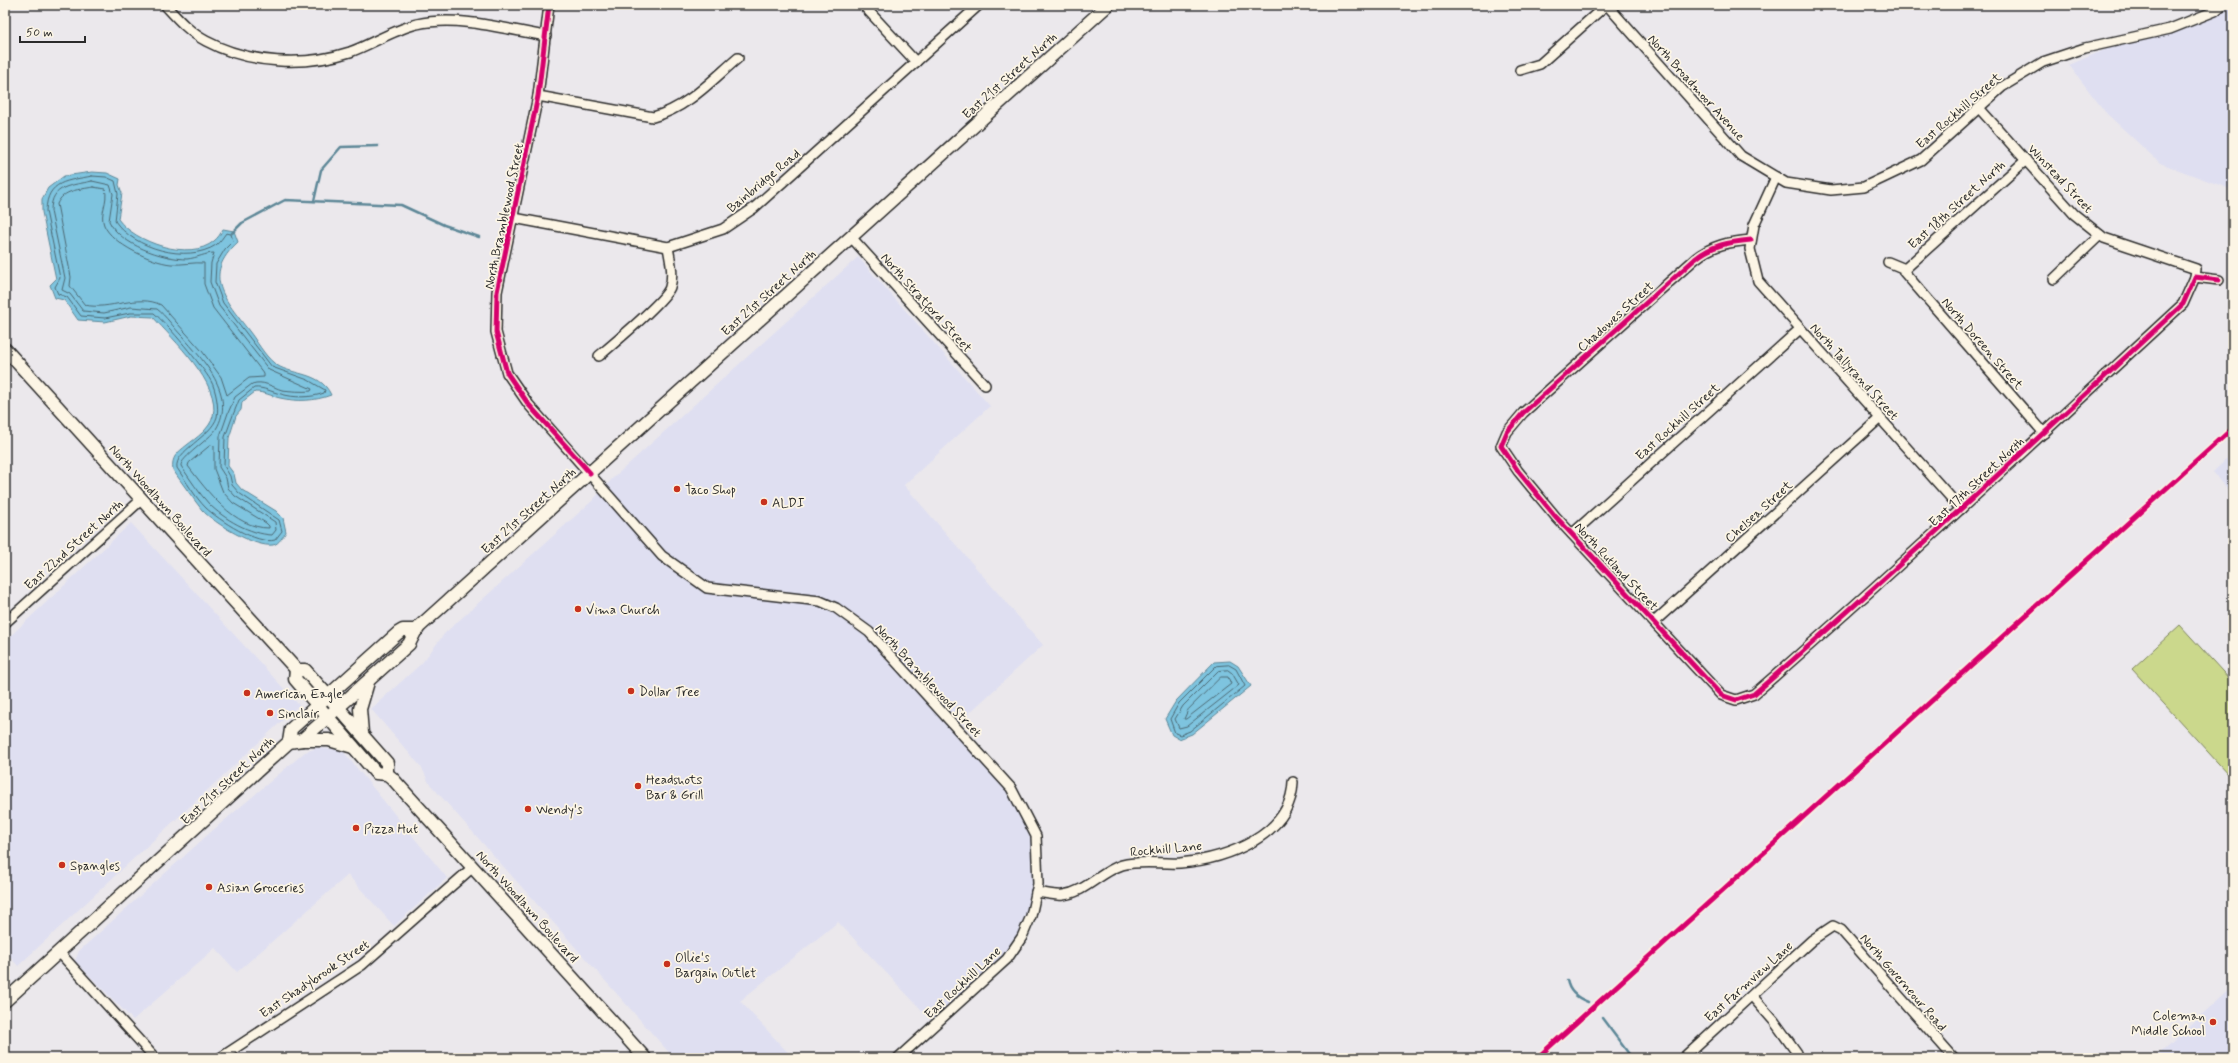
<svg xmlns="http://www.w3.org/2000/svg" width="2238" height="1063" font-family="Mynerve,sans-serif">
	<rect width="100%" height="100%" fill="#ebe8ec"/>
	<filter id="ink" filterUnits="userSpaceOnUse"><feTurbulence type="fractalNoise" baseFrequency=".025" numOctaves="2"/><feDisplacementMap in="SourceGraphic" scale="8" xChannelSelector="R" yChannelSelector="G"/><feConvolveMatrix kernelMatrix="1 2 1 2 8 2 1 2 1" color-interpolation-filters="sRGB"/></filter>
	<g filter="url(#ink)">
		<g fill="#dfdff1">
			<path d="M2222 5H2233V190L2160 163 2106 113 2069 65 2137 36 2215 11Z"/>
			<path d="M858 257 990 406 904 485 1043 645 954 727 1011 788 1036 836V892L1007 959 935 1024 838 922 740 1001 793 1058H674L429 783 422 768 371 709 422 663 445 633 592 501 613 478Z"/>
			<path d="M2233 453V495L2213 472Z"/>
			<path d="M131 523 299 705 18 966 5 951V641Z"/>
			<path d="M317 748 342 750 447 878 394 926 348 875 237 972 215 948 133 1020 75 961 79 951 212 831 305 752Z"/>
			<path d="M2233 986V1058H2155Z"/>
		</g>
		<path fill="#cbd88c" stroke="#7b825c" d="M2180 625 2233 683V772L2229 775 2132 669Z"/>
		<g fill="#7ec4df" stroke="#5d8797">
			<path d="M92 172 107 173 120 179 119 185 122 193 118 219C134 242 190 262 214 241 218 238 221 233 223 229L234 231 238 242C201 276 225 299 249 331 257 341 264 355 274 363 289 376 320 370 331 395 315 401 298 402 280 398 271 396 265 392 255 392L242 402 241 410 236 416 229 438 228 466 234 474 236 483 242 490 276 511 283 518 286 532C283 536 279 544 273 545 255 548 214 523 202 510 192 497 182 483 173 470 171 457 177 453 187 445 196 438 210 429 213 416 221 383 173 340 153 317L131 316 105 322 78 320 64 300 55 298 50 285 56 279 42 212V199L48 188 64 176Z"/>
			<path d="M1230 661 1238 666 1251 686 1192 734 1179 739 1172 735 1165 719 1176 701 1214 662Z"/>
		</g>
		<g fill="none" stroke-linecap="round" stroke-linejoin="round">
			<g stroke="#4c6873" stroke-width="1">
				<path d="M92 176 106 177 115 181 118 194 115 221C133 248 187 264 216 245 220 242 223 237 226 233L231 234 233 241 225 249 216 264 215 282 223 303 272 367 308 380 325 390 324 393C311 398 294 398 281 394 271 392 264 387 254 388L239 400 233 415 225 437 224 466 230 476 232 485 239 493 279 520 282 531 275 540C257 545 219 520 206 508 195 497 186 481 177 468 174 451 211 437 217 417 219 408 216 390 211 381 201 364 169 326 154 313H130L105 318 81 316 67 297 58 294 55 287 60 278 46 211C47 180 68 181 92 176Z"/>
				<path d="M92 181 110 185 113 194 109 221C120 245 163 259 187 259 197 258 206 253 214 253L211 263 210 282 219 306 269 370 312 389 311 391C302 392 291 391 282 390 272 387 263 380 252 384L235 397 228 413 220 436 219 467 226 478 228 488 235 496 275 522 276 530 272 535C250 534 224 519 209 504 199 493 190 479 181 466 180 458 210 439 216 429 237 395 203 360 182 336 174 328 166 316 157 309L131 307 104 313 83 311 70 294 62 290 65 278 51 211C51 184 72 186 92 181Z"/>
				<path d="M93 187 105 189C109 201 99 213 104 225 112 244 151 262 171 264 182 265 194 262 204 263V284L213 308 264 374V377L249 378 227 395 221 377 202 351 161 305C138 293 109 311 85 305L70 286 71 277 57 204C64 189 79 190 93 187Z"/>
				<path d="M211 445 214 446V469L223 492 233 503 266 523 269 526V528C234 528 207 491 188 466L189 463Z"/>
				<path d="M1229 665 1236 669 1245 686 1190 731 1180 735 1175 733 1170 719 1179 703 1216 666Z"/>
				<path d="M1228 670 1232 673 1239 685 1187 726 1179 728 1175 719 1183 706 1218 671Z"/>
				<path d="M1221 677H1228L1231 684 1186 719H1184L1188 710Z"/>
			</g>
			<g stroke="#5d8797" stroke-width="2.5">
				<path d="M314 201 321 170 341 147 378 146"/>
				<path d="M232 233 242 223 285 200 401 205 444 225 479 237"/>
				<path d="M1567 980C1569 992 1577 998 1588 1002"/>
				<path d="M1602 1018 1632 1058"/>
			</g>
			<g stroke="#2b2b2b" stroke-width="12">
				<g id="minor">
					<path d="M165 5C177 18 189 32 206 41 249 64 304 67 350 52 372 44 393 30 417 24 459 15 504 29 546 36"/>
					<path d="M549 5 538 96 497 292 496 332 507 373 529 405 662 556 707 588 820 601 836 608 869 632 1011 788 1036 836 1038 884 1031 916 1022 937 1007 959 898 1058"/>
					<path d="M863 5 916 62"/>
					<path d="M1607 5 1741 156 1786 183 1831 190 1864 187 1921 160 2002 87 2043 62 2085 48 2170 29 2215 11 2222 5"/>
					<path d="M1520 70 1540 64 1606 5"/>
					<path d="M538 96 653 117C687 108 711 81 738 58"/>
					<path d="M1979 108 2074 214 2104 238 2196 269 2195 277"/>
					<path d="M1776 177 1754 225 1750 249 1758 281 1961 509"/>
					<path d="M514 218 668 247 723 229 754 208 784 181 979 5"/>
					<path d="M851 237 985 385"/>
					<path d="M1751 240C1729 242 1712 245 1695 259L1523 413 1507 432 1501 446 1518 471 1556 517 1721 695 1736 700 1754 694C1900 567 2041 435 2183 304L2195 277 2219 280"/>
					<path d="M1888 262 1905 269"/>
					<path d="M1905 269 1904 272 2044 433"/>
					<path d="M1905 269 2026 160"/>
					<path d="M2054 279 2100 235"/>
					<path d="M599 356C612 345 667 299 670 287 674 273 670 260 668 247"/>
					<path d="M1572 534 1800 329"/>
					<path d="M1654 622 1879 419"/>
					<path d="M5 623 141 500"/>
					<path d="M1036 892C1045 893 1055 896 1063 895 1086 892 1100 872 1122 865 1141 860 1161 864 1180 863 1226 859 1291 836 1293 782"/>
					<path d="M59 952 155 1058"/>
					<path d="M1752 996 1774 1021 1797 1053V1058"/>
					<path d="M220 1058 362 965 473 867"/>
					<path d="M1683 1058 1812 940 1833 926 1841 930 1954 1058"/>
				</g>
			</g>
			<g stroke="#2b2b2b" stroke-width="15">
				<g id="secondary">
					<path d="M5 349 294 667 296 670H305L387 763V774"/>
					<path d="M296 670 295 679 376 773 387 774 392 778 645 1058"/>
					<path d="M362 733 360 709 368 682"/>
					<path d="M302 740H329L353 747"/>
					<path d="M289 742 291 729 398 633 403 630H417"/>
					<path d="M5 1001 289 742 302 740 409 644 415 632 420 626 1108 5"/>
				</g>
			</g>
			<use href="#minor" stroke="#fcf5e5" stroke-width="9"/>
			<use href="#secondary" stroke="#fcf5e5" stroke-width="12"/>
			<g stroke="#fcf5e5" stroke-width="8">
				<g id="cycleway">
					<path d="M549 5 538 96 497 292 496 332 507 373 529 405 590 473"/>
					<path d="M1751 240C1729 242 1712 245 1695 259L1523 413 1507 432 1501 446 1518 471 1556 517 1721 695 1736 700 1754 694C1900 567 2041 435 2183 304L2195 277 2219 280"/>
					<path d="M1537 1058 2233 428"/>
				</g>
			</g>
			<use href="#cycleway" stroke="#d6006c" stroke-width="5"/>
		</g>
	</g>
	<g fill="#c8321e" stroke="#fcf5e5" stroke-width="1.5">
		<circle cx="677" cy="489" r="4"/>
		<circle cx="764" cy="502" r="4"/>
		<circle cx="578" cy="609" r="4"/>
		<circle cx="631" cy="691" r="4"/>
		<circle cx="247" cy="693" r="4"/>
		<circle cx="270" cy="713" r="4"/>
		<circle cx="638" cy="786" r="4"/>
		<circle cx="528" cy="809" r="4"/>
		<circle cx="356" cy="828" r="4"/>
		<circle cx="62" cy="865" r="4"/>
		<circle cx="209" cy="887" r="4"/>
		<circle cx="667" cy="964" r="4"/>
		<circle cx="2213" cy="1022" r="4"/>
	</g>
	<g text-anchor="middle" stroke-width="3.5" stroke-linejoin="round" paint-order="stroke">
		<g font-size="13" fill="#2b2b2b" stroke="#fcf5e5">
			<text transform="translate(1009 75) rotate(-42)" y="5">East 21st Street North</text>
			<text transform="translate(1697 87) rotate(48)" y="5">North Broadmoor Avenue</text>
			<text transform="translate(1958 110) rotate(-41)" y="5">East Rockhill Street</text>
			<text transform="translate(2061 178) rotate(47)" y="5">Winstead Street</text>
			<text transform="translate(763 180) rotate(-40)" y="5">Bainbridge Road</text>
			<text transform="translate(1956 204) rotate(-42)" y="5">East 18th Street North</text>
			<text transform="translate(503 216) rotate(-78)" y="5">North Bramblewood Street</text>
			<text transform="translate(768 292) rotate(-42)" y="5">East 21st Street North</text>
			<text transform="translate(927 302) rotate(48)" y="5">North Stratford Street</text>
			<text transform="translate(1615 316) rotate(-42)" y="5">Chadowes Street</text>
			<text transform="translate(1983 343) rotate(49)" y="5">North Doreen Street</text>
			<text transform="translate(1855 371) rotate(48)" y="5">North Tallyrand Street</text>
			<text transform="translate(1677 421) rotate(-42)" y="5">East Rockhill Street</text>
			<text transform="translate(1976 481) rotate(-43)" y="5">East 17th Street North</text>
			<text transform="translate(161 500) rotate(48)" y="5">North Woodlawn Boulevard</text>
			<text transform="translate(528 510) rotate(-42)" y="5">East 21st Street North</text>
			<text transform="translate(1758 511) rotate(-42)" y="5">Chelsea Street</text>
			<text transform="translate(73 544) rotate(-42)" y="5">East 22nd Street North</text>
			<text transform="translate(1617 566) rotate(47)" y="5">North Rutland Street</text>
			<text transform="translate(929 680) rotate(47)" y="5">North Bramblewood Street</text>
			<text transform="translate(227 780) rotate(-43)" y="5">East 21st Street North</text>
			<text transform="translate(1166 848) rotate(-5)" y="5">Rockhill Lane</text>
			<text transform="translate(528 906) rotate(48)" y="5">North Woodlawn Boulevard</text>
			<text transform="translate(314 978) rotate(-34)" y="5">East Shadybrook Street</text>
			<text transform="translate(1748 981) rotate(-42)" y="5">East Farmview Lane</text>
			<text transform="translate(962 982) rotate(-43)" y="5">East Rockhill Lane</text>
			<text transform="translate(1904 982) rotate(49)" y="5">North Governeour Road</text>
		</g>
		<g font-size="13" fill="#2b2b2b" stroke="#fcf5e5" text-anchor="start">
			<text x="685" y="494">Taco Shop</text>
			<text x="772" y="507">ALDI</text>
			<text x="586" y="614">Vima Church</text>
			<text x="639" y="696">Dollar Tree</text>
			<text x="255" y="698">American Eagle</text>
			<text x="278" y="718">Sinclair</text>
			<text x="646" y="784">Headshots<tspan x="646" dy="15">Bar &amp; Grill</tspan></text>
			<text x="536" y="814">Wendy's</text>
			<text x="364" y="833">Pizza Hut</text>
			<text x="70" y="870">Spangles</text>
			<text x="217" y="892">Asian Groceries</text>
			<text x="675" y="962">Ollie's<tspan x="675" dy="15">Bargain Outlet</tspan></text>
			<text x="2205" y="1020" text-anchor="end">Coleman<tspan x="2205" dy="15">Middle School</tspan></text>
		</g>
	</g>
	<rect width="2238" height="1063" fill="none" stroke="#fcf5e5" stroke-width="20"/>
	<rect x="10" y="10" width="2218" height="1043" fill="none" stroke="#2b2b2b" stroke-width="1.5" filter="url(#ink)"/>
	<path d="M20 36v6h65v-6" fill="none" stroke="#2b2b2b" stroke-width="2"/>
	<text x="26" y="36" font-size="12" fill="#2b2b2b" stroke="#fcf5e5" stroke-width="3" paint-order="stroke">50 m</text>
</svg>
